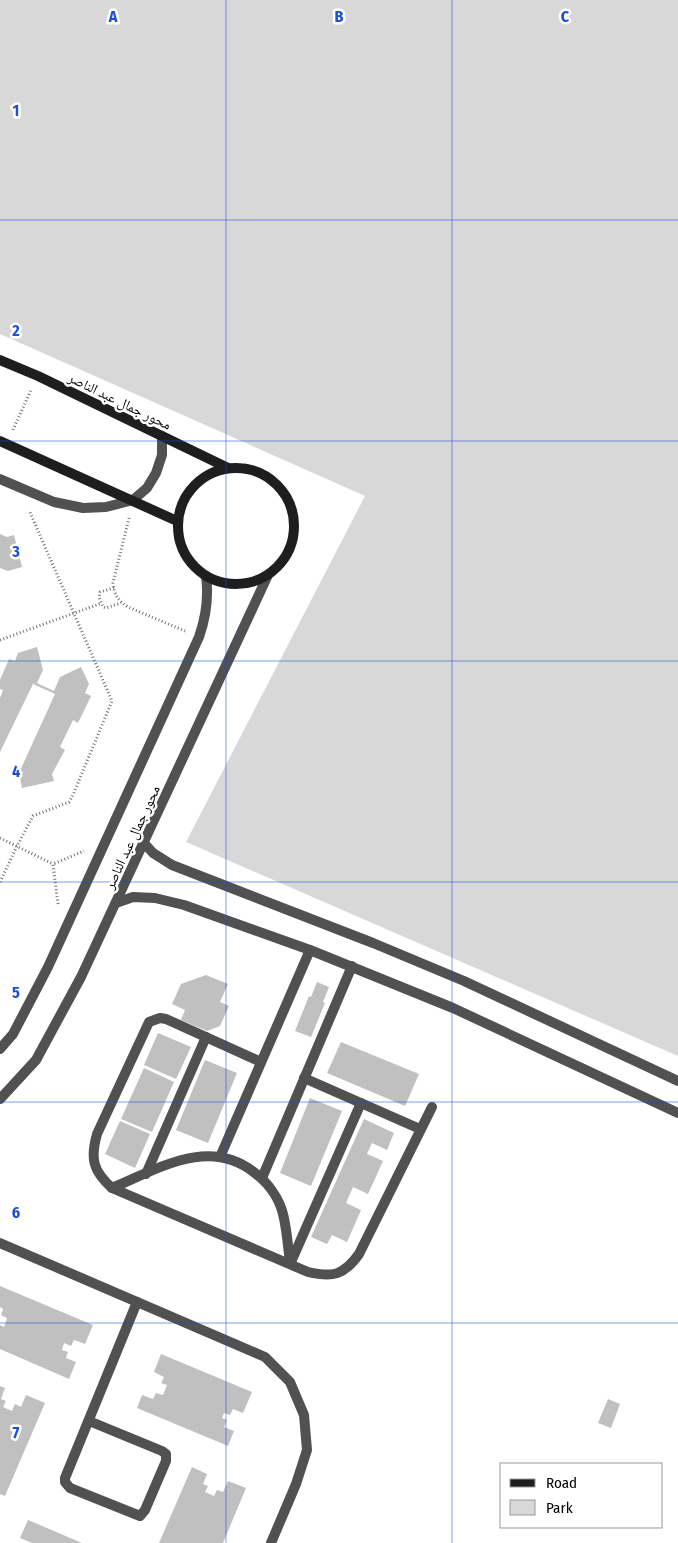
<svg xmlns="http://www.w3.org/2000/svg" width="678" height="1543" font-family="'Fira Sans Condensed','Noto Naskh Arabic',sans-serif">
	<rect width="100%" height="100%" fill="#fff"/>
	<path fill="#d8d8d8" d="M0 0H678V1056L186 842 365 496 0 334Z"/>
	<g fill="#c0c0c0">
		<path d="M0 534 7 537 14 535 22 567 8 571 0 568Z"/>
		<path d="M37 647 43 670 37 683 54 691 60 677 81 667 89 684 85 693 91 696 78 723 73 720 60 747 65 750 52 774 54 781 22 788 19 773 55 694 33 684 0 752V698L3 690 0 689V680L9 659 15 661 18 653Z"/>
		<path d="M206 975 228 984 220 1002 229 1006 220 1026 207 1031 181 1020 185 1010 172 1004 181 984Z"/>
		<path d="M317 982 329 987 323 1002 325 1003 311 1037 295 1031 309 996 311 997Z"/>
		<path d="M158 1033 191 1047 176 1079 144 1065Z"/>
		<path d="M341 1042 419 1074 405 1106 327 1073Z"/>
		<path d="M205 1060 237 1073 208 1143 176 1130Z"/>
		<path d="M144 1068 174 1082 152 1132 121 1119Z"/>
		<path d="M310 1098 342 1111 311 1186 280 1173Z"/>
		<path d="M364 1119 394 1133 387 1150 372 1143 367 1154 383 1161 368 1194 353 1187 346 1203 361 1210 347 1242 332 1235 327 1244 311 1237Z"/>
		<path d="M120 1121 150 1134 135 1168 105 1154Z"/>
		<path d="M0 1286 93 1325 85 1344 74 1340 71 1346 64 1343 62 1350 68 1352 66 1358 76 1362 69 1379 0 1349V1325L4 1327 7 1318 1 1315 3 1309 0 1307Z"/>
		<path d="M161 1354 252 1392 243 1413 233 1409 230 1415 224 1413 222 1418 227 1420 224 1427 234 1431 228 1446 137 1408 142 1395 153 1399 156 1393 163 1395 167 1385 161 1383 164 1377 154 1372Z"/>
		<path d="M0 1386 5 1388 1 1399 6 1401 3 1407 12 1411 15 1404 21 1407 26 1395 45 1403 5 1496 0 1494Z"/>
		<path d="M608 1399 620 1404 611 1428 598 1423Z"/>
		<path d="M192 1467 207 1474 203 1484 208 1486 205 1492 214 1496 217 1490 223 1492 228 1481 246 1488 223 1543H159Z"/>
		<path d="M28 1520 82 1543H32L20 1538Z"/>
	</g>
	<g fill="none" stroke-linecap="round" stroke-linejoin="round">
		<g stroke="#737373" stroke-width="3" stroke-dasharray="1 2.5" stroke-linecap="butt">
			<path d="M13 430 31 390"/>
			<path d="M129 518 113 583C114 594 118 601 128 607L185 631"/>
			<path d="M114 588 100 592 99 597 103 607 106 608 121 603"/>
			<path d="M0 640 102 603"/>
			<path d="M0 838 53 864"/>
			<path d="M0 882 17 846 33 816 69 802 73 795 112 701 29 510"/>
			<path d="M58 904 53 864 84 851"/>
		</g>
		<g stroke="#515151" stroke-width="10">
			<path d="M261 1062 166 1019 160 1018 149 1022 97 1134C90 1159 93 1171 112 1188L308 1272C333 1278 344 1275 359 1254L432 1107"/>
			<path d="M304 1078 420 1129"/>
			<path d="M220 1157 310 950"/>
			<path d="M146 1174 206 1037"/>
			<path d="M262 1178 352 966"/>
			<path d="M112 1188C158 1169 209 1136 255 1173 268 1183 279 1198 283 1214 287 1230 288 1247 290 1263"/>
			<path d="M291 1262 361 1103"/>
		</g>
		<g stroke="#515151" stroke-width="10">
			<path d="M144 843 153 853 172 865 373 943 464 981 678 1081"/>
			<path d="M116 903 133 897 155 898 184 905 310 950 453 1008 678 1113"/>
			<path d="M0 1243 265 1357 290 1382 304 1415 307 1450 296 1484 271 1543"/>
			<path d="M89 1421 162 1451 166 1454V1461L145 1510 140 1516 70 1488 65 1482V1478L137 1302"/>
		</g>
		<g stroke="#515151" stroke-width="10">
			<path d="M0 479 54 502 83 508 106 507 133 500 147 488 156 473 162 455V436"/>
			<path d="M0 1049 13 1034 48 967 199 637C206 617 209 598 206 576"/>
			<path d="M0 1099 36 1060 81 977 268 575"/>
		</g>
		<g stroke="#1e1e1e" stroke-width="10">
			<path d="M0 360 38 376 228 468"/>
			<path d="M0 441 177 521"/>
			<circle cx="236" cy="526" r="58"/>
		</g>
	</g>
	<path fill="none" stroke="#1d4ed8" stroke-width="1" stroke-opacity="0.55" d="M226 0V1543M452 0V1543M0 220H678M0 441H678M0 661H678M0 882H678M0 1102H678M0 1323H678"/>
	<g text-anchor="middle" stroke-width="5" stroke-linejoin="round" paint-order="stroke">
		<g font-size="14" fill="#000" stroke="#fff">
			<text transform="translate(120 401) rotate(26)" y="5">محور جمال عبد الناصر</text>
			<text transform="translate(132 837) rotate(-65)" y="5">محور جمال عبد الناصر</text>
		</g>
	</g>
	<g font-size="16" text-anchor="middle" font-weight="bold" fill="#1d4ed8" stroke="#fff" stroke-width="5" stroke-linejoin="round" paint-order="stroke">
		<text x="113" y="22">A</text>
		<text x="339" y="22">B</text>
		<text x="565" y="22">C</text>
		<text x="16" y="116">1</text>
		<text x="16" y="336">2</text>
		<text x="16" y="557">3</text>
		<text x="16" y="777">4</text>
		<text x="16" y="998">5</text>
		<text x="16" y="1218">6</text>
		<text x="16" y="1438">7</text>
	</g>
	<rect x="500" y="1463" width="162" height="65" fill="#ffffff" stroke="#999999"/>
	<rect x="510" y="1479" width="25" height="8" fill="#1e1e1e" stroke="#999999"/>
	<text x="546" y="1488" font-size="15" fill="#000000">Road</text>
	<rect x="510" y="1500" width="25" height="15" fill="#d8d8d8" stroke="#999999"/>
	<text x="546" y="1513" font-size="15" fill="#000000">Park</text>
</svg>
